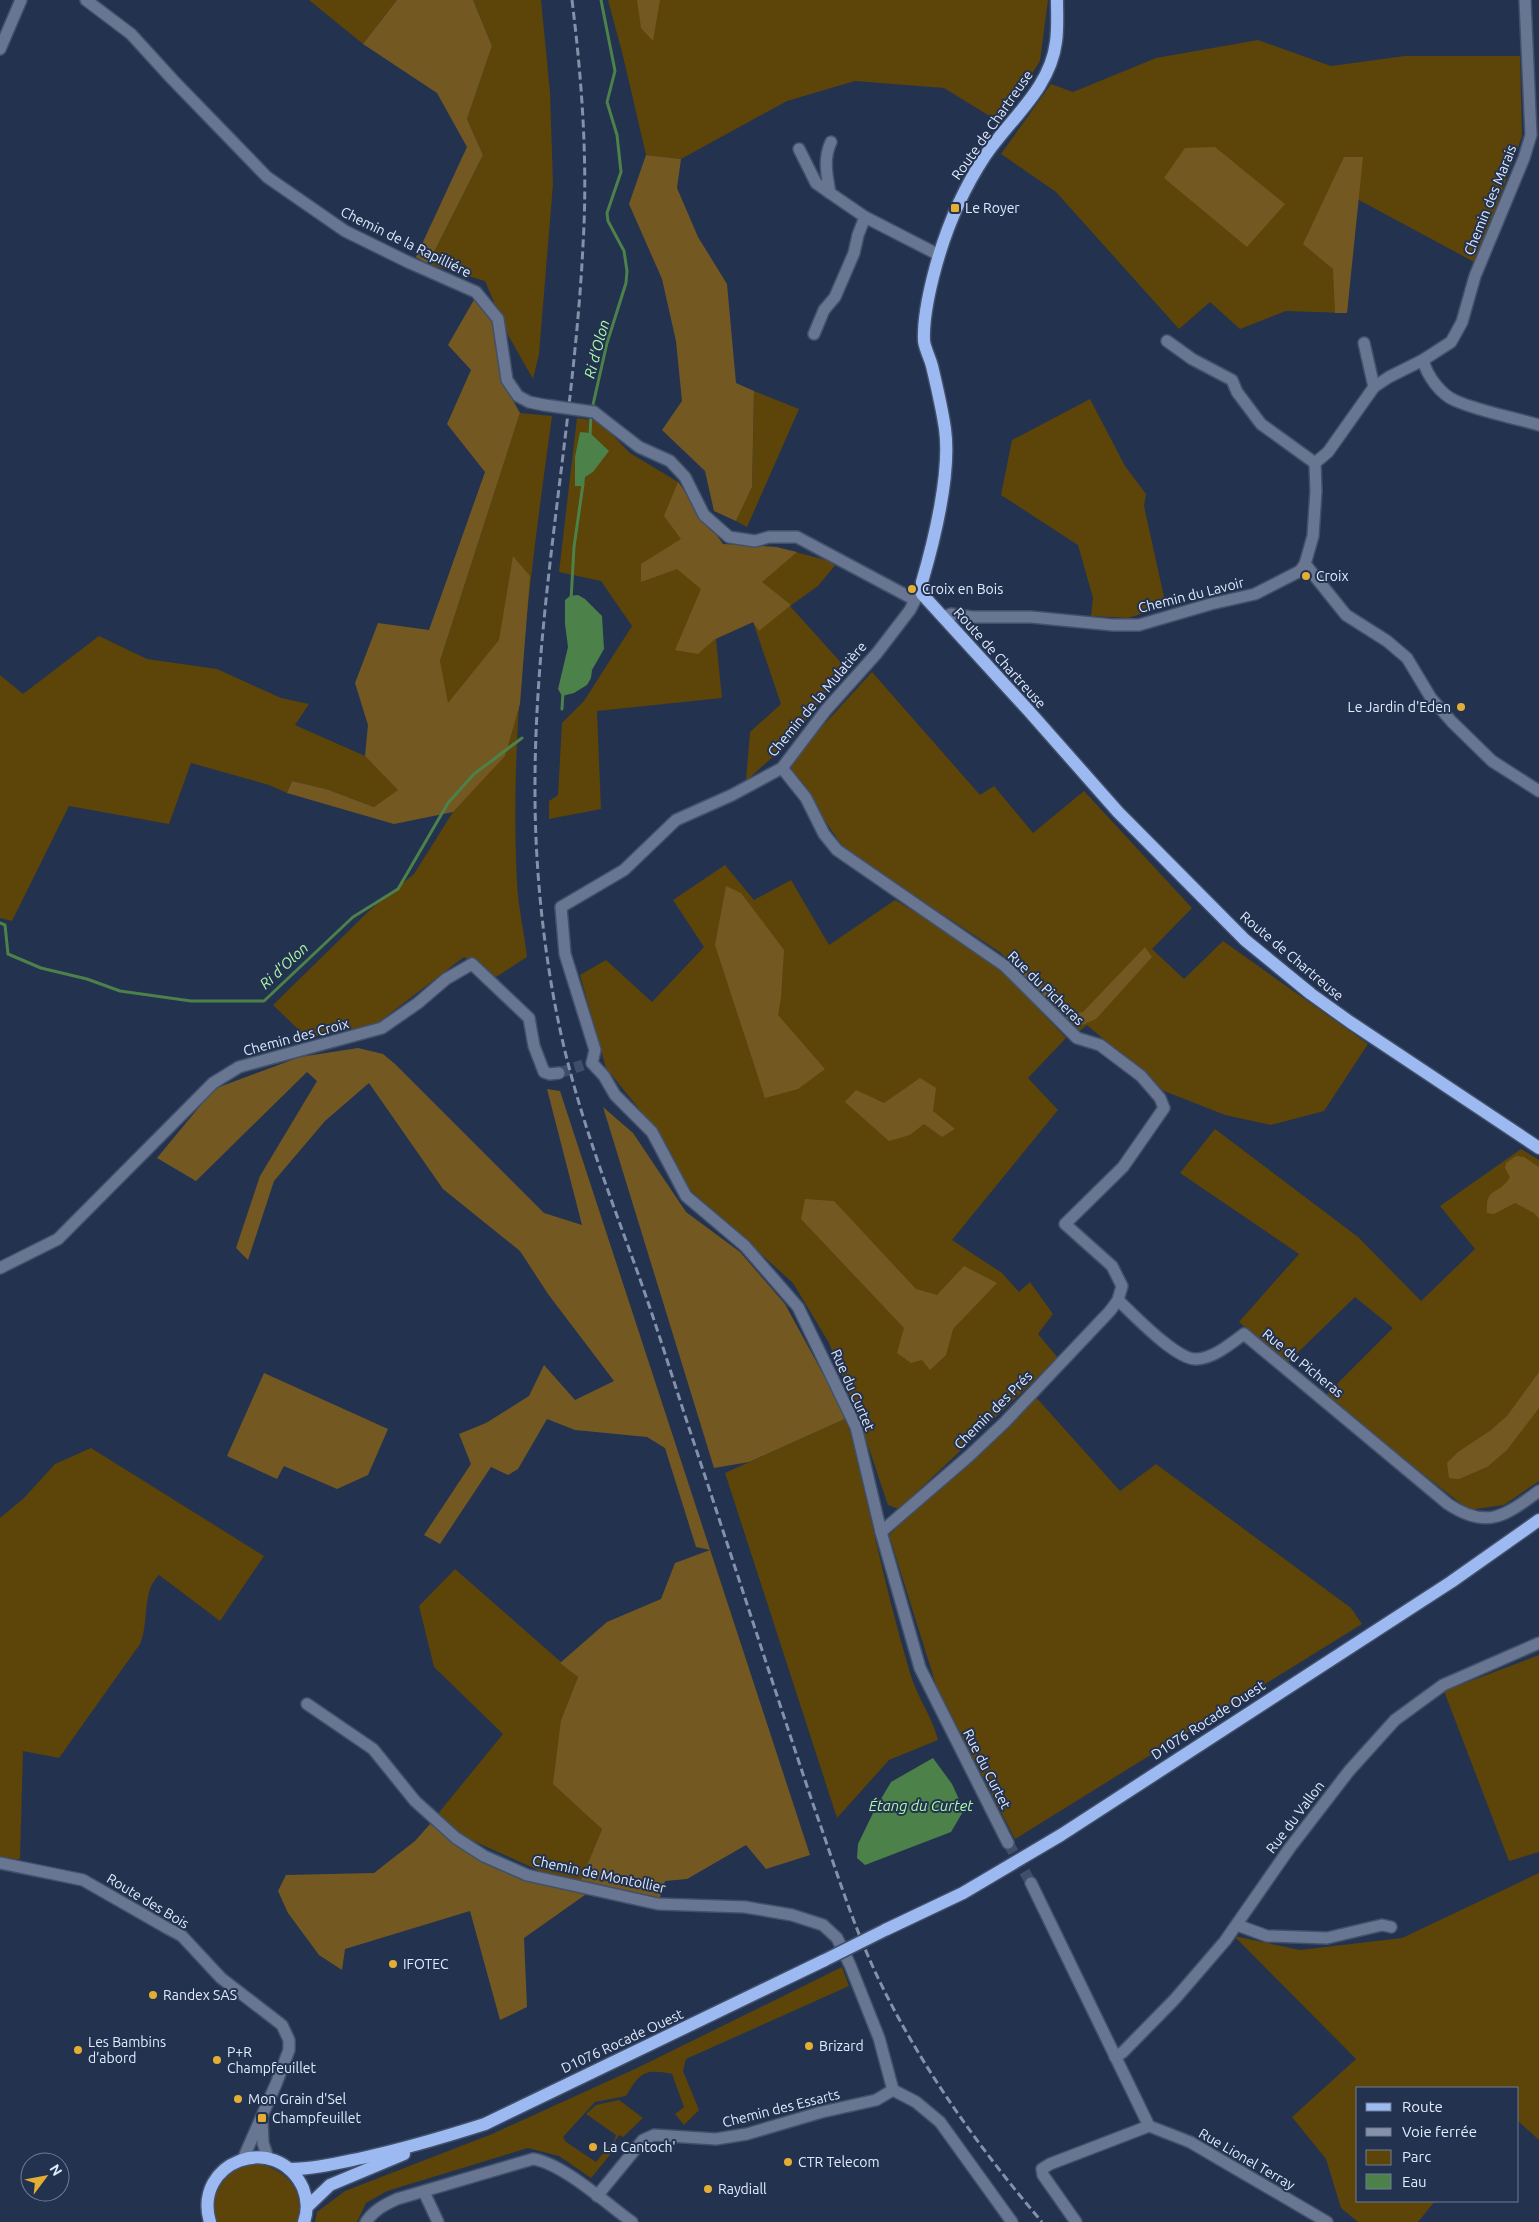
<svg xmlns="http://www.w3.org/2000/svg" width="1539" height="2222" font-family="Ubuntu,sans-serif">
	<rect width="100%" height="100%" fill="#23324f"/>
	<g fill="#5d4408">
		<path d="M309 0H397L363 44Z"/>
		<path d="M473 0H541L550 92 553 184 539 354 533 379 508 335 485 281 428 264 483 155 467 119 492 46Z"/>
		<path d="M608 0H1048L1040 61 1001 123 944 88 855 81 787 101 681 159 646 155 623 56Z"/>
		<path d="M1258 40 1331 66 1405 56H1520L1522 136 1476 263 1357 199 1347 313 1286 311 1240 329 1210 302 1179 329 1056 192 1001 154 1051 84 1073 92 1156 58Z"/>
		<path d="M754 391 799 409 747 527 736 521 752 487Z"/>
		<path d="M1090 399 1125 466 1146 494 1144 506 1166 606 1128 618 1091 616 1093 598 1078 545 1001 495 1012 440Z"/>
		<path d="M520 413 552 416C531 570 509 726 517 881 518 906 524 932 527 957L496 977 464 957 375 1025 307 1038 273 1005 370 910 414 874 453 812 440 661Z"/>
		<path d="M577 418 599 421 630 453 678 482 723 544 776 547 837 563 818 586 790 606 844 666 794 738 746 781 750 732 781 704 753 622 716 639 722 698 597 711 601 809 549 819V801L558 795 562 723 584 701 632 626 601 581 559 572Z"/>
		<path d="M99 636 147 659 217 669 281 698 309 704 295 725 365 756 399 790 374 807 326 789 292 781 287 793 269 785 191 763 169 824 69 806 12 921 0 918V675L23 694Z"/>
		<path d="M872 672 980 795 994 786 1033 833 1084 791 1192 908 1152 949 1184 979 1223 941 1368 1044 1324 1111 1271 1125 1225 1115 1164 1091 1087 1025 1077 1033 1001 953 845 850 787 765Z"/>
		<path d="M725 865 754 900 791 880 829 945 895 900 986 954 1066 1038 1028 1078 1058 1110 952 1240 1002 1273 1019 1292 1030 1282 1053 1314 1038 1334 1058 1358 899 1509 888 1505 859 1419 829 1343 793 1283 690 1190 660 1135 606 1068 580 975 606 960 652 1002 704 947 673 900Z"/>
		<path d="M1215 1129 1358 1237 1421 1301 1475 1249 1440 1206 1521 1149 1539 1160V1481L1504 1505 1469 1510 1324 1397 1393 1328 1355 1297 1286 1364 1239 1322 1299 1254 1180 1173Z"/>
		<path d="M1034 1395 1120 1491 1156 1464 1351 1608 1362 1624 1015 1839 937 1688 889 1535Z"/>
		<path d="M847 1418C868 1503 885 1589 910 1673 917 1697 932 1716 938 1740L889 1760 837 1818 725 1473Z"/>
		<path d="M91 1448 264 1556 220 1621 159 1575C141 1592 150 1621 140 1644L59 1758 23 1751 20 1859 0 1861V1518L24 1498 55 1464Z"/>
		<path d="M455 1569 578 1677 561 1720 602 1829 580 1882 540 1871 467 1838 437 1815 503 1734 434 1667 419 1606Z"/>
		<path d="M1539 1655V1852L1509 1861 1444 1691Z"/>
		<path d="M1539 1873V2140L1518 2121V2088H1358V2201H1435L1418 2222H1358L1341 2208 1326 2159 1292 2117 1356 2059 1234 1936 1300 1950 1402 1938Z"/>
		<path d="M842 1967 849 1986 686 2059 683 2071 699 2110 684 2125 675 2114 684 2107 672 2074C644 2068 640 2073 626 2096L595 2102 563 2137 566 2142 596 2162 608 2147 613 2151 591 2178 559 2156 528 2148 387 2191 366 2203 357 2222H315L317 2212 345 2191 492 2134 637 2068Z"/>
		<path d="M619 2100 643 2118 623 2137 619 2135 613 2144 616 2135 586 2114 596 2105Z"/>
		<path d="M255 2163C284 2168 308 2191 297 2222H215C210 2189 221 2169 255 2163Z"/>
	</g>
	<g fill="#735921">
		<path d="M397 0H473L492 46 467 119 483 155 428 264 416 257 467 147 437 93 363 44Z"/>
		<path d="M637 0H660L653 41 641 28Z"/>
		<path d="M1215 147 1285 204 1247 247 1164 178 1185 148Z"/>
		<path d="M646 155 681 159 677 188 698 237 727 284 736 383 754 391 752 487 736 521 714 511 705 471 662 430 682 401 676 341 662 279 629 204Z"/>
		<path d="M1344 157H1363L1347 313H1335L1333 269 1303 244Z"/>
		<path d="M475 298 493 321 506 388 520 413 440 661 448 703 499 640 513 556 530 576 520 704 505 756 453 812 394 824 287 793 292 781 326 789 374 807 398 790 365 756 368 725 355 683 378 623 429 630 485 472 447 424 471 370 448 345Z"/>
		<path d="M678 482 723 544 776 547 797 552 762 582 791 605 759 631 753 622 715 639 698 654 675 650 701 589 677 569 641 582V564L681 539 664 516Z"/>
		<path d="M726 886 741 893 784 950 781 998 778 1015 825 1069 798 1089 765 1098 715 945Z"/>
		<path d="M1145 947 1152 957 1096 1019 1082 1025 1068 1023 1009 961 1016 958 1070 1014 1083 1012Z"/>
		<path d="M358 1048 383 1054 395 1064 544 1213 582 1225 547 1089 560 1091 810 1855 766 1869 746 1845 687 1879 665 1881 658 1904 592 1890 524 1938 527 2007 500 2020 470 1911 345 1949 342 1970 319 1955 288 1913 278 1891 286 1875 374 1873 415 1841 430 1824 491 1863 578 1887 602 1829 553 1784 561 1720 578 1677 560 1663 607 1622 661 1599 675 1563 710 1550 696 1547 665 1448 647 1437 575 1430 547 1419 518 1469 508 1475 491 1467 440 1544 424 1535 471 1464 459 1434 486 1423 529 1396 544 1365 575 1400 614 1381 548 1294 520 1251 443 1189 369 1083 325 1121 274 1181 248 1260 236 1248 260 1176 317 1081 307 1072 196 1181 157 1158 214 1089 300 1057Z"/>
		<path d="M920 1078 936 1088 933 1111 955 1129 942 1137 924 1124 910 1135 889 1141 845 1102 856 1090 884 1103Z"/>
		<path d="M603 1107 633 1133 686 1212 740 1252 785 1304 847 1418 749 1462 714 1468Z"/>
		<path d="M1516 1156 1524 1157 1539 1167V1219L1534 1213 1515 1203 1494 1214 1487 1213C1485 1185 1500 1196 1510 1177L1505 1168 1506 1163Z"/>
		<path d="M805 1199 834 1201 916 1289 937 1295 964 1266 997 1283 953 1329 946 1355 930 1370 922 1360 911 1363 897 1353 904 1328 801 1219Z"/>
		<path d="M1539 1372V1408L1507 1450 1487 1467 1459 1479 1449 1478 1447 1463 1458 1452 1491 1430 1507 1416Z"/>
		<path d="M264 1373 388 1429 368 1475 337 1489 284 1466 277 1479 227 1456Z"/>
	</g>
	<g fill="#4c8149">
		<path d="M580 432 590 433 609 451 593 472 585 477 584 486H575V457Z"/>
		<path d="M578 595 585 599 602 616 604 649 592 670 591 678 587 685 574 693 562 696 558 689 568 647 565 624V600L570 596Z"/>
		<path d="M933 1758 952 1784 964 1810 951 1832 865 1865 857 1858 858 1844 875 1809 891 1782Z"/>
	</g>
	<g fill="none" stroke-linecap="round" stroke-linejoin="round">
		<g stroke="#4c8149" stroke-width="3">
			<path d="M592 409 607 343 626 283 627 271 624 251 608 221 607 213 621 172 617 135 607 102 615 71 601 0"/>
			<path d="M590 436 591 415"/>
			<path d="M571 600 574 547 583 484"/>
			<path d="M562 709 563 692"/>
			<path d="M0 923 5 925 8 954 41 968 87 979 120 991 191 1001H264L353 917 398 889 448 803 474 774 522 738"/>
		</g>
		<g stroke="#404e69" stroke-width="11" stroke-dasharray="11 5.5" stroke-linecap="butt">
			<path d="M559 1073 583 1065"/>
			<path d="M1008 1843 1031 1883"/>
		</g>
		<g stroke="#41506b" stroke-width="14">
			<g id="minor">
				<path d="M86 0 131 34 173 80 267 177 345 231 408 262 476 292 498 319 507 380 518 396 529 402 544 405"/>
				<path d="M0 49 21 0"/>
				<path d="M831 142C823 159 827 176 830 193L865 217 939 255"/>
				<path d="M799 149 816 183 830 193"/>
				<path d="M814 334 824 310 835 297 854 253 858 235 865 217"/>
				<path d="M1167 341 1192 359 1232 380 1237 392 1261 424 1315 463"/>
				<path d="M1364 343 1374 387"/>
				<path d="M1423 360C1427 376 1441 395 1456 401 1482 412 1512 417 1539 425"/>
				<path d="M594 412 639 447 670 461 685 477 704 515 729 537 755 541 769 537H797L915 600"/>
				<path d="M1305 564 1346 615 1387 641 1407 658 1431 698 1452 722 1492 761 1539 791"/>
				<path d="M943 617 951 614 972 617H1031L1113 625H1139L1211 604 1255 594 1300 571 1305 564 1313 536 1316 491 1315 463 1328 452 1374 387 1389 377 1423 360 1451 342 1462 322 1475 276 1524 158 1531 135 1525 0"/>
				<path d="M782 768 806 798 824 834 837 850 1005 966 1077 1038 1100 1045 1141 1076 1160 1098 1164 1108 1123 1167 1065 1224 1112 1266 1122 1286 1118 1300 1110 1311 1005 1422 969 1456 881 1532"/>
				<path d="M592 1063 604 1076 615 1095 652 1132 686 1196 745 1246 798 1307 856 1427 881 1532 920 1668 1008 1843"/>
				<path d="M592 1063 595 1050 565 954 561 907 624 870 676 820 732 795 782 768 826 710 877 653 910 610 916 598 922 594"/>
				<path d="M0 1268 58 1239 213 1083 239 1067 382 1028 418 1003 446 979 472 964 529 1018 534 1046 544 1072 550 1074 559 1073"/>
				<path d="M1118 1300C1133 1314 1177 1361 1197 1359 1214 1358 1230 1344 1244 1334L1448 1504C1487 1530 1505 1516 1539 1491"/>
				<path d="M307 1704 373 1749 415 1801 456 1838 484 1856 527 1875 658 1904 745 1907 792 1915 823 1925 837 1938 850 1965 879 2038 893 2090"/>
				<path d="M0 1863 83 1880 167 1928 182 1936 221 1978 282 2025 289 2040V2050L276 2084 243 2159"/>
				<path d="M1031 1883 1149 2126"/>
				<path d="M1237 1925 1267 1936 1327 1938 1382 1925 1391 1927"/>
				<path d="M1115 2057 1123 2052 1175 1999 1225 1941 1289 1849 1349 1771 1395 1720 1443 1685 1539 1643"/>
				<path d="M893 2090 916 2102 940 2122 1012 2222"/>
				<path d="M262 2121 263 2143 268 2158"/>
				<path d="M1149 2126 1190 2142 1327 2222"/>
				<path d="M424 2192 438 2222"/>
				<path d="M597 2196 643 2140 654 2135 716 2139 747 2134 822 2112 876 2100 893 2090"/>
				<path d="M366 2222C374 2210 384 2205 397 2199L533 2159C562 2163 607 2204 632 2222"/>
				<path d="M1076 2222 1043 2175 1042 2169 1050 2164 1149 2126"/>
			</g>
		</g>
		<g stroke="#41506b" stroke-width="15">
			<g id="major">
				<path d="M1057 0C1057 14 1058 28 1056 42 1050 89 1010 119 985 156 960 194 944 233 933 277 928 297 923 320 924 341 925 349 930 358 932 366 937 387 942 408 945 429 951 472 934 541 922 582V594L1028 710 1118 812 1245 940 1311 994 1350 1022 1539 1148"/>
				<path d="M885 1930 963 1893 1061 1835 1451 1582 1539 1520"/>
				<path d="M289 2169C314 2169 338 2163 362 2158 404 2149 444 2137 485 2124L825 1960"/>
				<path d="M307 2207 330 2185 404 2154"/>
				<path d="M210 2222C192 2162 276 2130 303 2188 307 2198 308 2211 304 2222"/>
			</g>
		</g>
		<use href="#minor" stroke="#687691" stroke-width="11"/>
		<use href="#major" stroke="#9cbaf1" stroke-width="12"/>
		<path stroke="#8591a9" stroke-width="3" stroke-dasharray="8 4" stroke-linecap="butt" d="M572 0C582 81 588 163 583 245 574 428 534 609 535 793 535 882 547 985 570 1071 589 1143 616 1212 641 1282 659 1333 675 1386 692 1437 733 1560 772 1682 813 1804 834 1863 852 1924 879 1980 921 2067 979 2148 1042 2222"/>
		<g stroke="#41506b" stroke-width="14" stroke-linecap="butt">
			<path id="minor-bridge" d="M544 405 594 412"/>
		</g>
		<g stroke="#41506b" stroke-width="15" stroke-linecap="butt">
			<path id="major-bridge" d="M825 1960 885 1930"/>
		</g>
		<use href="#minor-bridge" stroke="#687691" stroke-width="11"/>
		<use href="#major-bridge" stroke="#9cbaf1" stroke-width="12"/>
	</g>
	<g fill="#e4ae35" stroke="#23324f" stroke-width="2">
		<rect x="950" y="203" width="10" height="10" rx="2.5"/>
		<circle cx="1306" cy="576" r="5"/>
		<circle cx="912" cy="589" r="5"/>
		<circle cx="1461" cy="707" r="5"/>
		<circle cx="393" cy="1964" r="5"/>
		<circle cx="153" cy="1995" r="5"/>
		<circle cx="809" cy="2046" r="5"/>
		<circle cx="78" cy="2050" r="5"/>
		<circle cx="217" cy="2060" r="5"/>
		<circle cx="238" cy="2099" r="5"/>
		<rect x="257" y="2113" width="10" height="10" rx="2.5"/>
		<circle cx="593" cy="2147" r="5"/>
		<circle cx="788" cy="2162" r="5"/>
		<circle cx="708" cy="2189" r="5"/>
	</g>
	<g text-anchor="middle" stroke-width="4" stroke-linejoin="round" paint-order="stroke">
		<g font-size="14" fill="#e1ebfe" stroke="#23324f">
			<text transform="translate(992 125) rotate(-55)" y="5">Route de Chartreuse</text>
			<text transform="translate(1490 200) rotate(-68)" y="5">Chemin des Marais</text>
			<text transform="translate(406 242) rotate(26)" y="5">Chemin de la Rapilliére</text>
			<text transform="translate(1191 595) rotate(-14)" y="5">Chemin du Lavoir</text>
			<text transform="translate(1000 658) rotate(48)" y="5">Route de Chartreuse</text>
			<text transform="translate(817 699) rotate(-50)" y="5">Chemin de la Mulatière</text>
			<text transform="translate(1292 956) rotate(40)" y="5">Route de Chartreuse</text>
			<text transform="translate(1046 988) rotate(44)" y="5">Rue du Picheras</text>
			<text transform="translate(296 1037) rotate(-15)" y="5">Chemin des Croix</text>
			<text transform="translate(1303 1363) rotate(39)" y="5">Rue du Picheras</text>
			<text transform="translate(853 1390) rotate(66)" y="5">Rue du Curtet</text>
			<text transform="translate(993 1410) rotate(-45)" y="5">Chemin des Prés</text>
			<text transform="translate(1208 1720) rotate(-33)" y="5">D1076 Rocade Ouest</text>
			<text transform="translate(987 1769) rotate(63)" y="5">Rue du Curtet</text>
			<text transform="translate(1295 1817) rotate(-53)" y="5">Rue du Vallon</text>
			<text transform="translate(599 1874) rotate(12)" y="5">Chemin de Montollier</text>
			<text transform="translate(148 1901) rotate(31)" y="5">Route des Bois</text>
			<text transform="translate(622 2041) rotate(-25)" y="5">D1076 Rocade Ouest</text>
			<text transform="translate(781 2108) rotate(-14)" y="5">Chemin des Essarts</text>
			<text transform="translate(1247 2159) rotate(30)" y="5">Rue Lionel Terray</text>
		</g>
		<g font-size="14" fill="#e1ebfe" stroke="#23324f" text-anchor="start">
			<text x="965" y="213">Le Royer</text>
			<text x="1316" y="581">Croix</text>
			<text x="922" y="594">Croix en Bois</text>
			<text x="1451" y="712" text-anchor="end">Le Jardin d'Eden</text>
			<text x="403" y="1969">IFOTEC</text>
			<text x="163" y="2000">Randex SAS</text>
			<text x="88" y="2047">Les Bambins<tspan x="88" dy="16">d’abord</tspan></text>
			<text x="819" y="2051">Brizard</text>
			<text x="227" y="2057">P+R<tspan x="227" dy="16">Champfeuillet</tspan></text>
			<text x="248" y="2104">Mon Grain d'Sel</text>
			<text x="272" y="2123">Champfeuillet</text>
			<text x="603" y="2152">La Cantoch'</text>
			<text x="798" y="2167">CTR Telecom</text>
			<text x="718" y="2194">Raydiall</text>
		</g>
		<g font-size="15" font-style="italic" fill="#adf9a8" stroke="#23324f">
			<text transform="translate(597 349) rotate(-75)" y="5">Ri d'Olon</text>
			<text transform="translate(284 966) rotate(-43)" y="5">Ri d'Olon</text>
			<text x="921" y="1811">Étang du Curtet</text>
		</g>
	</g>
	<rect x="1356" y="2087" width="162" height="115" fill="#23324f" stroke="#6f7c95"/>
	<rect x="1366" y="2103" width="25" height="8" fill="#9cbaf1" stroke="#6f7c95"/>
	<text x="1402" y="2112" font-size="15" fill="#e1ebfe">Route</text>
	<rect x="1366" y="2128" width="25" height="8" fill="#8591a9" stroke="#6f7c95"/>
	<text x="1402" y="2137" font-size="15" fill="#e1ebfe">Voie ferrée</text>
	<rect x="1366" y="2150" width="25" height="15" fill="#5d4408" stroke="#6f7c95"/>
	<text x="1402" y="2162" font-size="15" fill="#e1ebfe">Parc</text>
	<rect x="1366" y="2174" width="25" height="15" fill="#4c8149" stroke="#6f7c95"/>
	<text x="1402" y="2187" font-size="15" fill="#e1ebfe">Eau</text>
	<g transform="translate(45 2177) rotate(58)"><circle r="24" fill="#23324f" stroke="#6f7c95"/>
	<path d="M0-4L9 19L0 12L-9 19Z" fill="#e4ae35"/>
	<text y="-8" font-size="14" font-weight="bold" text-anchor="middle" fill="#e1ebfe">N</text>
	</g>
</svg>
